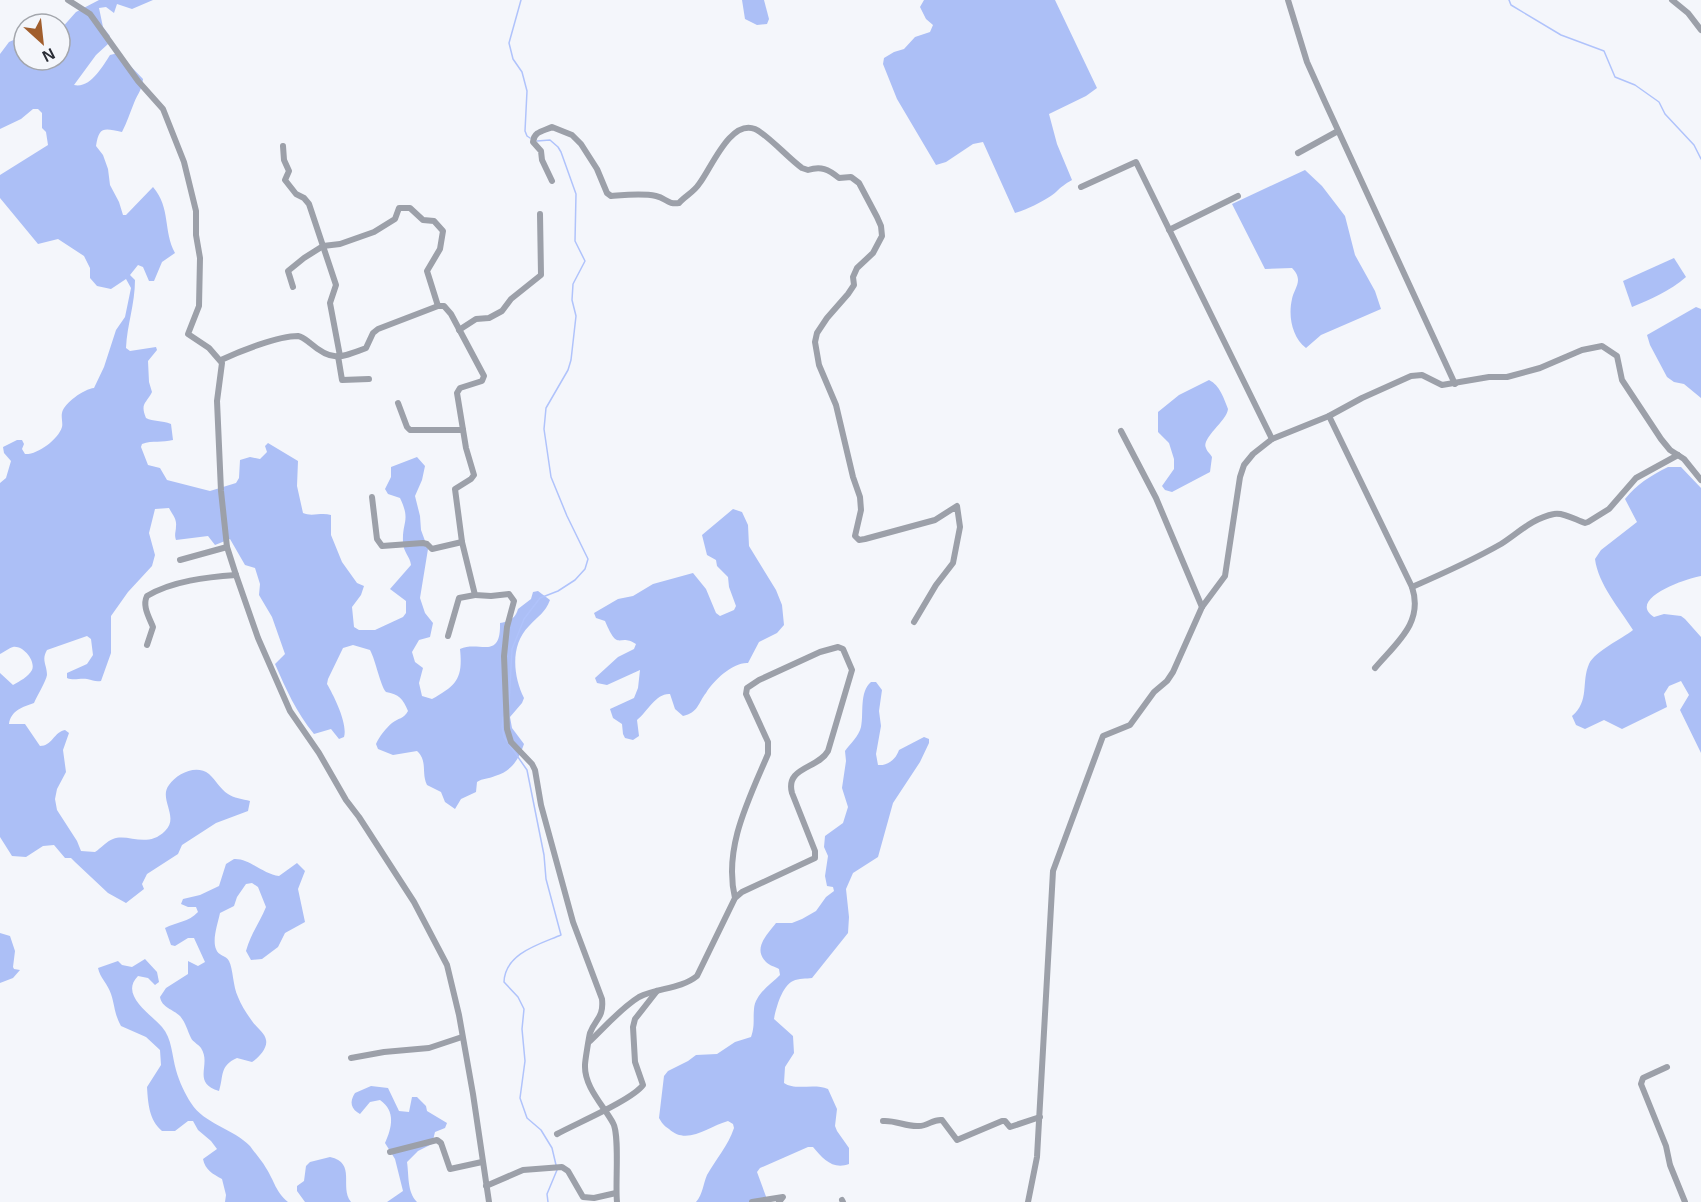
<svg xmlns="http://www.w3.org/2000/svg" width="1701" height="1202" font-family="Arial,sans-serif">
	<rect width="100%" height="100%" fill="#f4f6fb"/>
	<g fill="#acbff6">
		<path d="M99 0H153L132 9 117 4 114 13 106 7 99 8 103 27 110 36 108 44 96 55 74 85C90 89 103 66 110 55L118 53 143 79C142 90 138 93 134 103 130 113 127 122 122 132 104 128 99 126 96 146L103 155 108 169 110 185 119 202 123 215H126L153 187C171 208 163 231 175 253L162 262 154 281H149L143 267 138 265 130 275 135 280C135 304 127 325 126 348L130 351 156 347 157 350 148 361 149 382 152 392C146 404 140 403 146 418 153 422 162 420 171 424L173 440C162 443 153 440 142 444L141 447 148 465 160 468 167 480 210 491 236 483 239 478 240 460 250 457 260 459 267 452 265 446 268 443 298 461 297 486 303 513C312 517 321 512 331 515V535L342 562 357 583 364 586 361 595 352 607 354 627 359 630H375L403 617 406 613V601L390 589 411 565C410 556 403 552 403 542 402 521 411 521 400 498L388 494 385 489 391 477V467L417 457 425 466 422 480 415 496 420 516 421 530 428 549 420 598 425 613 433 623 430 637 419 640 412 652 415 662 423 668 419 683 422 696 432 699C457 685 463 678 460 649 479 640 501 661 500 623 510 621 515 619 518 609L531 599 533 592 538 591 550 600C545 613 538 616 529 626 510 645 513 676 524 698L522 703 510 717 512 728 524 744C519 759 512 771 495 776 488 779 483 778 477 782L476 792 461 799 455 809 445 802 441 792 427 785C421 773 428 761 417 751L393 755 378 749 376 744C379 737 386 728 392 723 398 718 404 719 408 711 403 699 399 694 386 692 380 685 376 661 370 650L353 645 343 648 328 679 327 684C334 696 348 724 344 737L339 739 331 729 314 734C296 712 286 689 275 664L285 654 272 617 259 595 260 584 255 568 245 565 230 539 215 545 208 536 176 540C174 534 176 532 176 526 177 519 172 514 169 508L155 509 149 533 155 555 152 566 128 592 111 616V653L101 681C95 682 93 680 87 679 79 678 74 681 67 678V673L87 664 93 655 91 639 87 636 47 650C41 660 47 665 47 675 46 681 37 696 34 703 23 707 11 710 9 724H25L40 746C52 746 54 732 65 730L69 733 63 750 66 772 57 789 55 799 57 810 77 841 81 851 95 852C101 848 107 841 113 839 128 833 147 849 165 831 180 817 158 799 169 785 177 773 197 764 209 774 216 780 220 789 228 794 233 798 243 799 250 801L248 811 216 823 182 845 178 854 147 874 142 884 144 889 126 903 108 893 75 862 71 858H65L54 845 43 846 26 857 12 856 0 837V673L13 685C20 681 28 677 32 670 36 661 23 645 13 647 9 648 4 652 0 654V483L6 478 11 461 4 453 3 447 17 440H22L24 444 22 449 25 454C37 455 58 440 62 427 63 423 61 417 62 413 64 403 84 389 94 388L104 367 116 330 125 317 131 288 126 279 111 289 97 286 90 278V268L84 256 58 239 38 244 0 198V175L48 145 46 132 42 128V113L38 109H33L21 119 0 129V54L9 42 18 38 24 43V60H60V30L76 12Z"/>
		<path d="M742 0H764L769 19 767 24 757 25 745 19Z"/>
		<path d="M924 0H1055L1097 88 1086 96 1049 114 1057 144 1072 180C1065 184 1061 187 1056 192 1047 200 1026 210 1015 213L983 142 973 144 946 162 936 165 897 99 883 64 884 58 894 52 904 49 915 37 930 32 933 25 926 19 920 7Z"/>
		<path d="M1305 170 1322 186 1345 216 1355 255 1375 291 1381 309 1321 335 1306 348C1292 337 1288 316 1292 299 1293 293 1298 286 1298 280 1298 275 1295 271 1292 268L1265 269 1232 204Z"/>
		<path d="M1674 258 1686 277C1670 291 1651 299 1632 307L1623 281Z"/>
		<path d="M1696 307 1701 309V398L1684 384 1674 382 1667 377 1650 345 1647 335Z"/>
		<path d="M1209 380C1220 385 1224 399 1228 409 1227 421 1201 438 1206 448 1207 452 1210 453 1212 457L1210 472 1172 492 1165 490 1162 486 1174 469V459L1169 443 1158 432V412L1179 395Z"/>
		<path d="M1668 467H1681L1701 488V576C1687 578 1626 599 1654 617L1664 614 1681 616 1685 619 1701 637V753L1680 710 1689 695 1681 681 1669 686 1664 694 1667 707 1622 729 1604 720 1585 729 1576 725 1572 716C1590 701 1581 682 1589 664 1595 651 1622 639 1633 630 1620 609 1598 584 1595 559L1601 550 1637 522 1625 499C1637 484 1650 476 1668 467Z"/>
		<path d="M733 509 742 512 748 525 749 546 776 590 782 605 784 625 777 633 759 642 748 663C733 662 714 680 706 693 698 703 698 713 683 716L675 709 670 694C656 693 648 711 637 720L639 736 633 740 625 738 623 734 622 724 613 718 610 709 634 698 638 688 640 670 607 685 597 683 595 678 618 657 634 649 636 644C618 632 619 654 605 621L596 618 594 613 618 599 633 596 653 584 693 573 706 589 716 613 720 616 734 610 736 606 729 587 728 577 717 566 716 560 707 555 702 535Z"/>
		<path d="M871 682H876L882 690 879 711 881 726 876 754 878 765C888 766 896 759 899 750L924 737 929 739V743L920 762 893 803 878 857 853 873 846 889 849 917 848 933 812 978C806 979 799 978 793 981 782 986 776 1008 774 1019L793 1036 794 1053 785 1067 784 1083C795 1091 814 1083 828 1089L837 1109 835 1126 837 1131 849 1148V1164C833 1170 823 1159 813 1147H808L760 1168 757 1172 768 1202H696C703 1194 703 1184 707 1175 716 1159 728 1146 734 1128L733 1124 728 1121C709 1126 687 1146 669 1129 664 1126 662 1123 659 1118L664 1076 668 1071 688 1061 696 1055 717 1054 735 1042 751 1037C755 1026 753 1020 754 1009 755 994 771 984 780 975L779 969C774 966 770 966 766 962 752 948 768 934 776 923H792L802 919 816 911 826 897 834 891 833 887 827 886 825 876 828 856 824 847 825 836 843 823 848 807 842 788 846 761 845 751C850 744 859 736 861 727 864 714 859 692 871 682Z"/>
		<path d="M234 859C249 858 263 874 279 876L297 863 305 871 298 889 305 922 285 933 278 947 262 959 251 960 246 951C251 933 259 924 266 907L258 887 252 883 246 884 237 897 234 906 220 913C218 923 212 939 216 949 218 956 226 955 229 961 233 968 233 987 238 997 241 1005 247 1014 252 1021 256 1027 265 1033 266 1040 268 1048 258 1058 252 1062L237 1058C219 1066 224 1076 219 1091 191 1082 212 1065 201 1048 198 1044 193 1042 191 1038 187 1030 186 1023 180 1016 173 1009 162 1008 160 997L166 988 188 974V961L198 966 205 962 194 938H188L175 946 171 945 165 928C176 922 189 922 198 912L196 907H188L181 904 183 899 200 895 219 886 226 864Z"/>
		<path d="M0 933 10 936 15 951 13 967 14 969 20 970 13 978 0 983Z"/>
		<path d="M145 959 157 972 159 982 155 985 148 978 138 976C119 995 151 1014 162 1027 172 1038 172 1056 176 1070 179 1081 185 1094 191 1103 204 1124 234 1129 250 1146 255 1153 262 1161 266 1168 275 1182 275 1191 288 1202H225L226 1195 222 1179C213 1174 205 1170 203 1159L217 1149 211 1141 198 1130 193 1121H188L175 1131H162C149 1120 148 1103 147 1087L161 1065 160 1050 146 1037 121 1026C114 1013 115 1006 111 994 108 984 100 978 98 968L118 961 122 965 132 967Z"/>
		<path d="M371 1086 388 1088 399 1111 409 1112 412 1097H417L426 1106 427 1111 447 1123 445 1128 435 1132 432 1144 418 1151 407 1162C409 1175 407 1192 417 1202H387L403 1191 395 1159 385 1143C392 1128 396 1111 380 1100L370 1102 360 1114C351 1109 349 1102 355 1093Z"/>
		<path d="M330 1157C357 1163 339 1187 351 1202H305L297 1191V1186L304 1181 306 1166 310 1162Z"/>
	</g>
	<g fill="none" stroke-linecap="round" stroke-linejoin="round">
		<g stroke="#b0c3fb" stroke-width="1.5">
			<path d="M521 0 509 43 513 59 522 72 527 91 525 131 527 136 530 138"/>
			<path d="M1509 0 1511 5 1561 35 1604 51 1615 77 1635 85 1659 102 1665 114 1694 145 1701 159"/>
			<path d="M509 704 512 649 524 619 540 598 558 591 575 580 585 569 588 559 567 516 551 477 544 429 546 408 568 370 571 360 576 316 572 300 573 284 585 261 575 241 576 194 561 152 558 147 550 140 537 141"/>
			<path d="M503 717 502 727 504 737 527 770 544 855 546 879 561 935C540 944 505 953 504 982L518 997 524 1009 522 1029 525 1061 520 1098 527 1118 541 1130 552 1148 556 1165"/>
			<path d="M548 1202 547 1194 557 1170"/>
		</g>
		<g stroke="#9ca0a9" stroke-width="6">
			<path d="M68 0 90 14 138 81 163 109 184 162 196 211V235L200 258 199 306 188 334 209 348 222 363 217 401 221 491 227 547 236 575 258 638 290 711 319 753 346 800 359 817 414 902 447 965 459 1015 473 1094 489 1202"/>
			<path d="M1288 0 1307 62 1325 102 1455 384"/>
			<path d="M1672 0 1688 13 1701 30"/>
			<path d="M283 146 284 160 289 171 285 180 296 194 304 198 309 204 336 285 330 303 340 356"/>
			<path d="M1298 153 1338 131"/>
			<path d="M552 181 542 160 541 151 533 142C534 131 544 131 552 127L572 135 581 144 597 169 607 193 611 196C625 195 642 193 656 196 666 198 668 205 679 203 685 196 694 192 699 184 711 169 730 119 755 129 767 134 789 159 802 168L808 170C821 166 828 169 839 178L851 177 859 183 877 217 881 226 882 236 873 253 857 268 853 277 854 285 848 294 827 318 817 333 815 342 819 365 836 405 853 477 860 497 861 510 855 536 859 540 865 539 935 520 957 506 960 527 953 563 936 585 914 622"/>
			<path d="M1081 187 1136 162 1272 439"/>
			<path d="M1169 230 1238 196"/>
			<path d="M293 287 288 271 304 258 323 246 340 244 374 232 395 219 399 208H410L423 220 434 221 443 231 440 249 427 271 438 306"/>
			<path d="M459 330 476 319 489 318 502 311 511 299 541 275 540 214"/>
			<path d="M338 356 342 380 369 379"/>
			<path d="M221 360C240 351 278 336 298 336 303 337 306 340 310 343 332 362 340 358 366 348L373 333 378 329 438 306H444L451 314 484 376 482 381 460 388 457 393 466 448 474 475 471 479 455 489 462 542 475 595 491 596 509 594 514 601 507 627 504 656 507 729 511 742 532 764 535 770 541 805 573 922 602 999C604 1018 595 1019 590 1033 589 1037 585 1061 585 1065 584 1087 604 1106 613 1123 620 1135 615 1184 617 1202"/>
			<path d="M398 403 407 427 410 430H463"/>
			<path d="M1329 416 1412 587C1424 623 1396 643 1375 668"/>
			<path d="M1121 431 1156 498 1202 607"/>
			<path d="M372 497 377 539 382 546 423 543 427 544 432 549 462 542"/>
			<path d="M180 560 227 547"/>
			<path d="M1412 587C1442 574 1473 560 1501 544 1518 533 1533 518 1554 514 1563 512 1576 520 1585 523L1588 522 1609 509 1636 478 1678 455"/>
			<path d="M448 636 459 598 475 595"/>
			<path d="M147 645 153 627C149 617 142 606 147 596 172 581 207 577 236 575"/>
			<path d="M590 1041C605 1027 621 1008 639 997 657 988 681 989 697 976L735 898 742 892 815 858V851L792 793C785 767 818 769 828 751L852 670 843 649 838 647 820 652 759 680 747 688 746 694 768 742V754C749 799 723 848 735 898"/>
			<path d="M351 1058 384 1052 429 1048 462 1037"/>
			<path d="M1667 1067 1643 1078 1641 1084 1666 1146 1670 1165 1685 1202"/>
			<path d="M883 1121C896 1120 906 1127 919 1126 928 1126 933 1119 942 1120L957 1140 1002 1121H1005L1010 1127 1040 1117"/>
			<path d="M557 1134C577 1123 632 1100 643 1085L635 1062 633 1027 635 1019 657 991"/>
			<path d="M390 1152 437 1140 441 1143 450 1169 482 1162"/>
			<path d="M486 1186 523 1170 562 1167 568 1171 583 1197 594 1198 616 1193"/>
			<path d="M842 1200 843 1202"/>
			<path d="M752 1202 783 1197 779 1202"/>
			<path d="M1028 1202 1037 1157 1053 871 1103 736 1130 725 1154 692 1167 681 1173 672 1202 607 1225 576 1240 477 1244 465 1253 454 1272 439 1329 416 1362 398 1411 376 1422 375 1442 385 1489 377H1507L1540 368 1582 350 1602 346 1617 356 1622 380 1661 439 1670 450 1684 459 1701 480"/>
		</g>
	</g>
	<g transform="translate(42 42) rotate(153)"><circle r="28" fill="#f4f6fb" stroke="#a3a6ac" stroke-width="1.5"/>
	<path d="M0-4.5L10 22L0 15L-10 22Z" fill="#a15e2d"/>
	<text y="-9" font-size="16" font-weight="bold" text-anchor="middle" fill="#2a2d36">N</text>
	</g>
</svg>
